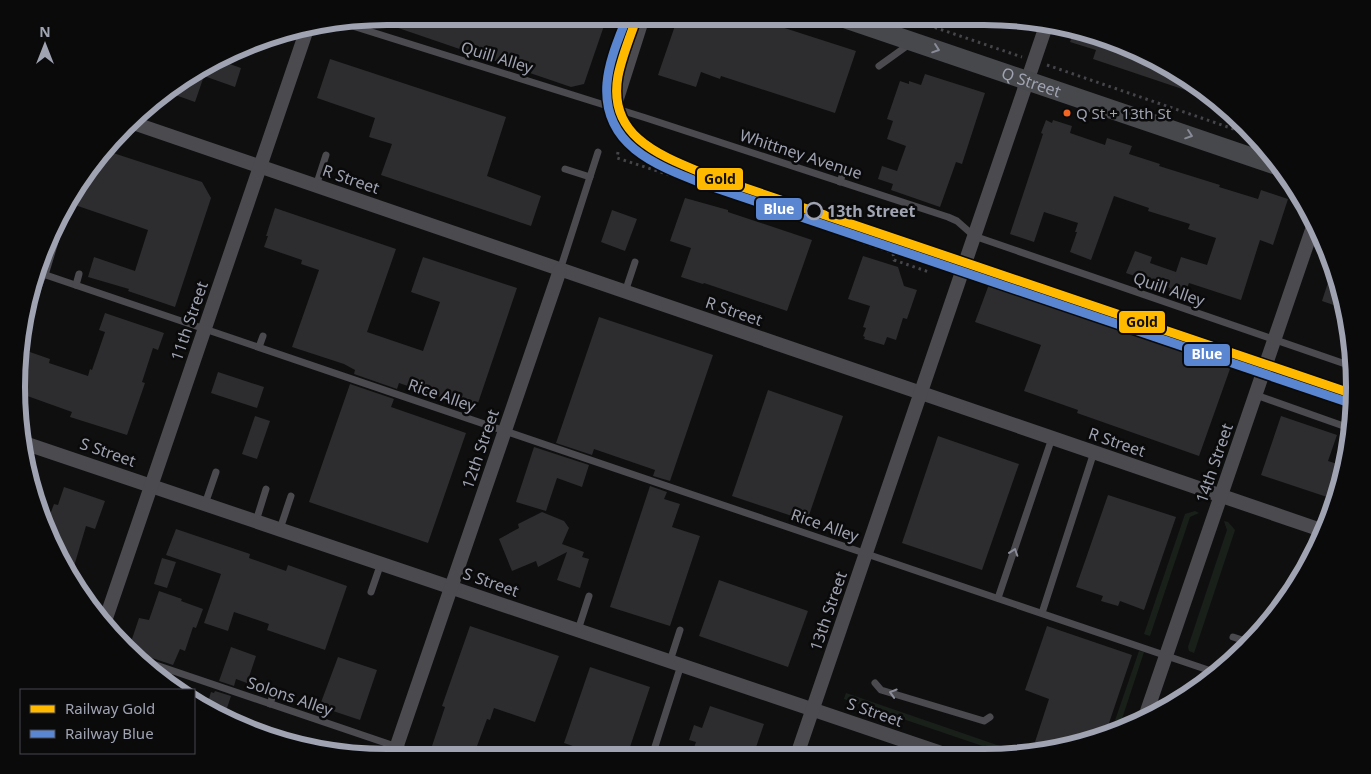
<svg xmlns="http://www.w3.org/2000/svg" width="1371" height="774" font-family="'Noto Sans',sans-serif">
	<rect width="100%" height="100%" fill="#0f0f10"/>
	<g fill="#19201a">
		<path d="M1195 511 1199 513 1190 517 1150 636 1144 634 1185 514Z"/>
		<path d="M1224 521 1228 522 1235 530 1194 653 1189 651 1188 647 1227 530Z"/>
		<path d="M1139 651 1144 652 1118 731 1110 735Z"/>
		<path d="M846 693 1026 755H1009L844 699Z"/>
	</g>
	<g fill="#2d2d2f">
		<path d="M387 16 607 17 584 84 571 87 372 19Z"/>
		<path d="M678 17H716L741 25 744 17H750L856 51 835 113 721 76 720 79 701 72 696 87 658 75Z"/>
		<path d="M1075 28 1170 66 1208 93 1206 97 1093 59 1096 50 1070 42Z"/>
		<path d="M330 59 506 117 487 176 541 196 531 226 381 175 392 144 369 137 375 118 317 98Z"/>
		<path d="M221 61 241 68 235 87 204 76 195 102 164 91Z"/>
		<path d="M925 74 985 93 962 164 956 162 940 207 891 190 893 184 878 179 882 166 897 171 906 146 887 139 893 121 887 119 900 81 909 84V81L921 85Z"/>
		<path d="M1046 120 1052 123 1053 120 1072 126 1070 133 1105 145 1107 138 1132 146 1129 154 1160 164 1159 166 1220 185 1219 187 1258 199 1261 190 1288 199 1273 245 1260 240 1241 300 1189 283 1184 296 1169 291 1170 288 1126 273 1135 251 1152 257 1150 263 1176 272 1181 257 1207 265 1216 238 1188 229 1190 224 1148 211 1149 208 1114 196 1091 260 1070 252 1077 232H1075L1078 223 1044 212 1034 242 1010 234 1043 134 1041 133Z"/>
		<path d="M107 151 202 182 211 198 175 307 128 291 129 289 88 277 94 257 135 271 148 230 72 204 80 179Z"/>
		<path d="M685 198 728 210V212L812 240 787 311 704 283 703 284 681 277 691 248 670 241Z"/>
		<path d="M275 208 396 249 367 332 423 351 440 302 411 292 423 257 517 288 476 409 399 383 397 389 354 374 355 370 344 364 292 347 319 270 301 264 302 260 264 247 268 236H266Z"/>
		<path d="M612 210 637 219 625 251 601 242Z"/>
		<path d="M863 256 898 267 904 286 917 290 907 319 903 318 896 340 887 337 884 345 864 339 865 337 863 336 866 328 863 327 870 306 848 299Z"/>
		<path d="M1333 267 1342 291 1345 309 1322 301Z"/>
		<path d="M991 279 1107 319 1106 322 1231 366 1199 456 1077 413 1078 410 1024 391 1041 345 975 322Z"/>
		<path d="M105 313 164 333 158 350 153 348 142 382 145 383 127 435 70 417 72 412 19 393 21 368 27 351 50 359 49 363 88 376 90 369 92 370 105 332 99 330Z"/>
		<path d="M599 317 713 355 670 481 653 476 655 470 594 449 592 455 556 443Z"/>
		<path d="M218 372 264 387 257 408 211 393Z"/>
		<path d="M350 384 394 399 391 407 466 433 428 543 309 502Z"/>
		<path d="M768 390 843 416 807 521 732 496Z"/>
		<path d="M255 416 270 421 257 459 242 454Z"/>
		<path d="M1281 416 1337 435 1328 461 1344 466 1336 500 1261 475Z"/>
		<path d="M938 436 1019 464 982 570 902 543Z"/>
		<path d="M534 447 589 465 582 487 557 478 546 511 516 502Z"/>
		<path d="M650 486 667 492 664 499 680 504 672 527 700 536 670 626 610 607Z"/>
		<path d="M64 487 105 501 95 529 86 526 72 573 44 529 42 518 48 520 54 504 58 505Z"/>
		<path d="M1108 495 1176 517 1144 610 1120 601 1118 606 1101 601 1103 596 1076 587Z"/>
		<path d="M542 512 564 521 569 528 562 544 584 552 582 557 589 559 580 588 557 580 567 552 538 567 536 561 512 571 499 539 519 528 518 524Z"/>
		<path d="M176 529 250 554 249 558 286 571 288 565 347 586 325 650 267 630 269 624 234 612 228 631 204 623 221 574 166 555Z"/>
		<path d="M162 558 176 562 167 588 154 584Z"/>
		<path d="M719 580 808 611 788 667 699 636Z"/>
		<path d="M159 591 182 599 181 601 203 609 196 628 193 627 185 651 180 649 173 665 146 656 140 658 129 648 139 618 149 620Z"/>
		<path d="M470 626 559 656 535 722 494 708 490 720 487 719 473 757H463L432 746 445 707 442 706Z"/>
		<path d="M1047 626 1132 655 1104 738 1056 749 1035 742 1049 699 1025 690Z"/>
		<path d="M231 647 256 656 247 683 236 679 234 686 219 681Z"/>
		<path d="M338 657 377 670 360 720 327 709V707L320 705Z"/>
		<path d="M590 667 650 687 627 756H602L564 743Z"/>
		<path d="M215 691 231 696 226 711 207 705 211 692 214 693Z"/>
		<path d="M710 706 764 724 753 756H691L696 742 689 740 694 725 702 728Z"/>
	</g>
	<g fill="none" stroke-linecap="round" stroke-linejoin="round">
		<g stroke="#45454a" stroke-width="3" stroke-dasharray="2.5 4" stroke-linecap="butt">
			<path d="M904 17 1022 57"/>
			<path d="M1047 65 1254 136"/>
			<path d="M618 152 617 158 685 180 702 175"/>
			<path d="M685 180 893 253 894 260 929 272"/>
			<path d="M893 253 896 244"/>
		</g>
		<g stroke="#4a4a4f" stroke-width="7">
			<path d="M343 23 646 118 948 217 957 221 974 236 1354 367"/>
			<path d="M879 66 911 43"/>
			<path d="M565 169 590 177"/>
			<path d="M840 182 844 170"/>
			<path d="M316 186 326 155"/>
			<path d="M560 270 598 152"/>
			<path d="M37 272 1217 673"/>
			<path d="M45 275 61 222"/>
			<path d="M76 285 79 274"/>
			<path d="M625 292 635 262"/>
			<path d="M26 323 43 274"/>
			<path d="M259 347 263 336"/>
			<path d="M1256 395 1352 429"/>
			<path d="M205 504 216 472"/>
			<path d="M256 521 266 489"/>
			<path d="M280 529 291 496"/>
			<path d="M371 592 381 563"/>
			<path d="M998 598 1052 438"/>
			<path d="M1042 613 1094 452"/>
			<path d="M578 630 589 596"/>
			<path d="M1233 637 1251 643"/>
			<path d="M144 661 427 757"/>
			<path d="M670 661 680 630"/>
			<path d="M875 683 881 690 984 721 990 717"/>
			<path d="M270 704 273 695"/>
			<path d="M652 756 681 665"/>
		</g>
		<g stroke="#4a4a4f" stroke-width="14">
			<path d="M614 108 643 17"/>
			<path d="M133 123 1324 531"/>
			<path d="M24 443 947 755"/>
			<path d="M104 624 307 29"/>
			<path d="M1145 717 1315 221"/>
			<path d="M797 755 1047 23"/>
			<path d="M393 757 560 270"/>
		</g>
		<path stroke="#47484c" stroke-width="19" id="s1" d="M840 17 1281 167"/>
		<g stroke="#0a0a0b" stroke-width="12">
			<path id="rail-1" d="M637 17C630 37 622 56 618 76 607 137 661 156 707 175L1353 394"/>
		</g>
		<g stroke="#0a0a0b" stroke-width="12">
			<path id="rail-2" d="M627 17C619 38 609 60 607 83 602 145 655 165 704 184L1350 403"/>
		</g>
		<use href="#rail-1" stroke="#ffba00" stroke-width="9"/>
		<use href="#rail-2" stroke="#5a86d1" stroke-width="9"/>
	</g>
	<defs><path id="oneway-chevron" d="M-2-3.5L2.5 0L-2 3.5" fill="none" stroke-width="1.6" stroke-linecap="round" stroke-linejoin="round" transform="scale(1.25)"/></defs>
	<g stroke="#898c98">
		<use href="#oneway-chevron" transform="translate(936 49) rotate(19)"/>
		<use href="#oneway-chevron" transform="translate(1189 135) rotate(19)"/>
	</g>
	<g stroke="#8a8d99">
		<use href="#oneway-chevron" transform="translate(1014 552) rotate(-71)"/>
		<use href="#oneway-chevron" transform="translate(893 693) rotate(-163)"/>
	</g>
	<circle fill="#f26522" stroke="#0a0a0b" stroke-width="2" cx="1067" cy="113" r="4.5"/>
	<circle fill="#0a0a0b" stroke="#9fa3b2" stroke-width="2.5" cx="814" cy="211" r="8"/>
	<g text-anchor="middle" stroke-width="5" stroke-linejoin="round" paint-order="stroke">
		<g font-size="15" fill="#9fa3b2" stroke="#0a0a0b" text-anchor="start">
			<text x="1076" y="119">Q St + 13th St</text>
		</g>
		<g font-size="16" fill="#9fa3b2" stroke="#0a0a0b">
			<text transform="translate(497 57) rotate(17)" y="6">Quill Alley</text>
			<text dy="6" stroke="none"><textPath href="#s1" startOffset="202">Q Street</textPath></text>
			<text transform="translate(801 154) rotate(18)" y="6">Whittney Avenue</text>
			<text transform="translate(351 179) rotate(19)" y="6">R Street</text>
			<text transform="translate(1169 289) rotate(19)" y="6">Quill Alley</text>
			<text transform="translate(734 311) rotate(19)" y="6">R Street</text>
			<text transform="translate(189 321) rotate(-71)" y="6">11th Street</text>
			<text transform="translate(442 395) rotate(19)" y="6">Rice Alley</text>
			<text transform="translate(1117 442) rotate(19)" y="6">R Street</text>
			<text transform="translate(480 449) rotate(-71)" y="6">12th Street</text>
			<text transform="translate(108 452) rotate(19)" y="6">S Street</text>
			<text transform="translate(1214 463) rotate(-71)" y="6">14th Street</text>
			<text transform="translate(825 525) rotate(19)" y="6">Rice Alley</text>
			<text transform="translate(491 582) rotate(19)" y="6">S Street</text>
			<text transform="translate(828 611) rotate(-71)" y="6">13th Street</text>
			<text transform="translate(290 696) rotate(19)" y="6">Solons Alley</text>
			<text transform="translate(875 712) rotate(19)" y="6">S Street</text>
		</g>
		<g font-size="16" font-weight="bold" fill="#9fa3b2" stroke="#0a0a0b" text-anchor="start">
			<text x="827" y="217">13th Street</text>
		</g>
	</g>
	<path d="M0 0H1371V774H0ZM387 25H984A362 362 0 0 1 1346 387V387A362 362 0 0 1 984 749H387A362 362 0 0 1 25 387V387A362 362 0 0 1 387 25Z" fill="#0a0a0b" fill-rule="evenodd"/>
	<path fill="none" stroke="#9fa3b2" stroke-width="6" d="M387 25H984A362 362 0 0 1 1346 387V387A362 362 0 0 1 984 749H387A362 362 0 0 1 25 387V387A362 362 0 0 1 387 25Z"/>
	<g stroke="#0a0a0b" stroke-width="2">
		<rect x="696" y="167" width="48" height="24" rx="5" fill="#ffba00"/>
		<rect x="755" y="197" width="48" height="24" rx="5" fill="#5a86d1"/>
		<rect x="1118" y="310" width="48" height="24" rx="5" fill="#ffba00"/>
		<rect x="1183" y="343" width="48" height="24" rx="5" fill="#5a86d1"/>
	</g>
	<g font-size="14" text-anchor="middle" font-weight="bold" fill="#fff">
		<text x="779" y="214">Blue</text>
		<text x="1207" y="359">Blue</text>
	</g>
	<g font-size="14" text-anchor="middle" font-weight="bold" fill="#111">
		<text x="720" y="184">Gold</text>
		<text x="1142" y="327">Gold</text>
	</g>
	<rect x="20" y="689" width="175" height="65" fill="#0a0a0b" stroke="#46474e"/>
	<rect x="30" y="705" width="25" height="8" fill="#ffba00" stroke="#46474e"/>
	<text x="65" y="714" font-size="15" fill="#9fa3b2">Railway Gold</text>
	<rect x="30" y="730" width="25" height="8" fill="#5a86d1" stroke="#46474e"/>
	<text x="65" y="739" font-size="15" fill="#9fa3b2">Railway Blue</text>
	<g transform="translate(45 45)" stroke="#0a0a0b" stroke-width="4" paint-order="stroke">
	<path d="M0-4L9 19L0 12L-9 19Z" fill="#9fa3b2"/>
	<text y="-8" font-size="14" font-weight="bold" text-anchor="middle" fill="#9fa3b2">N</text>
	</g>
</svg>
